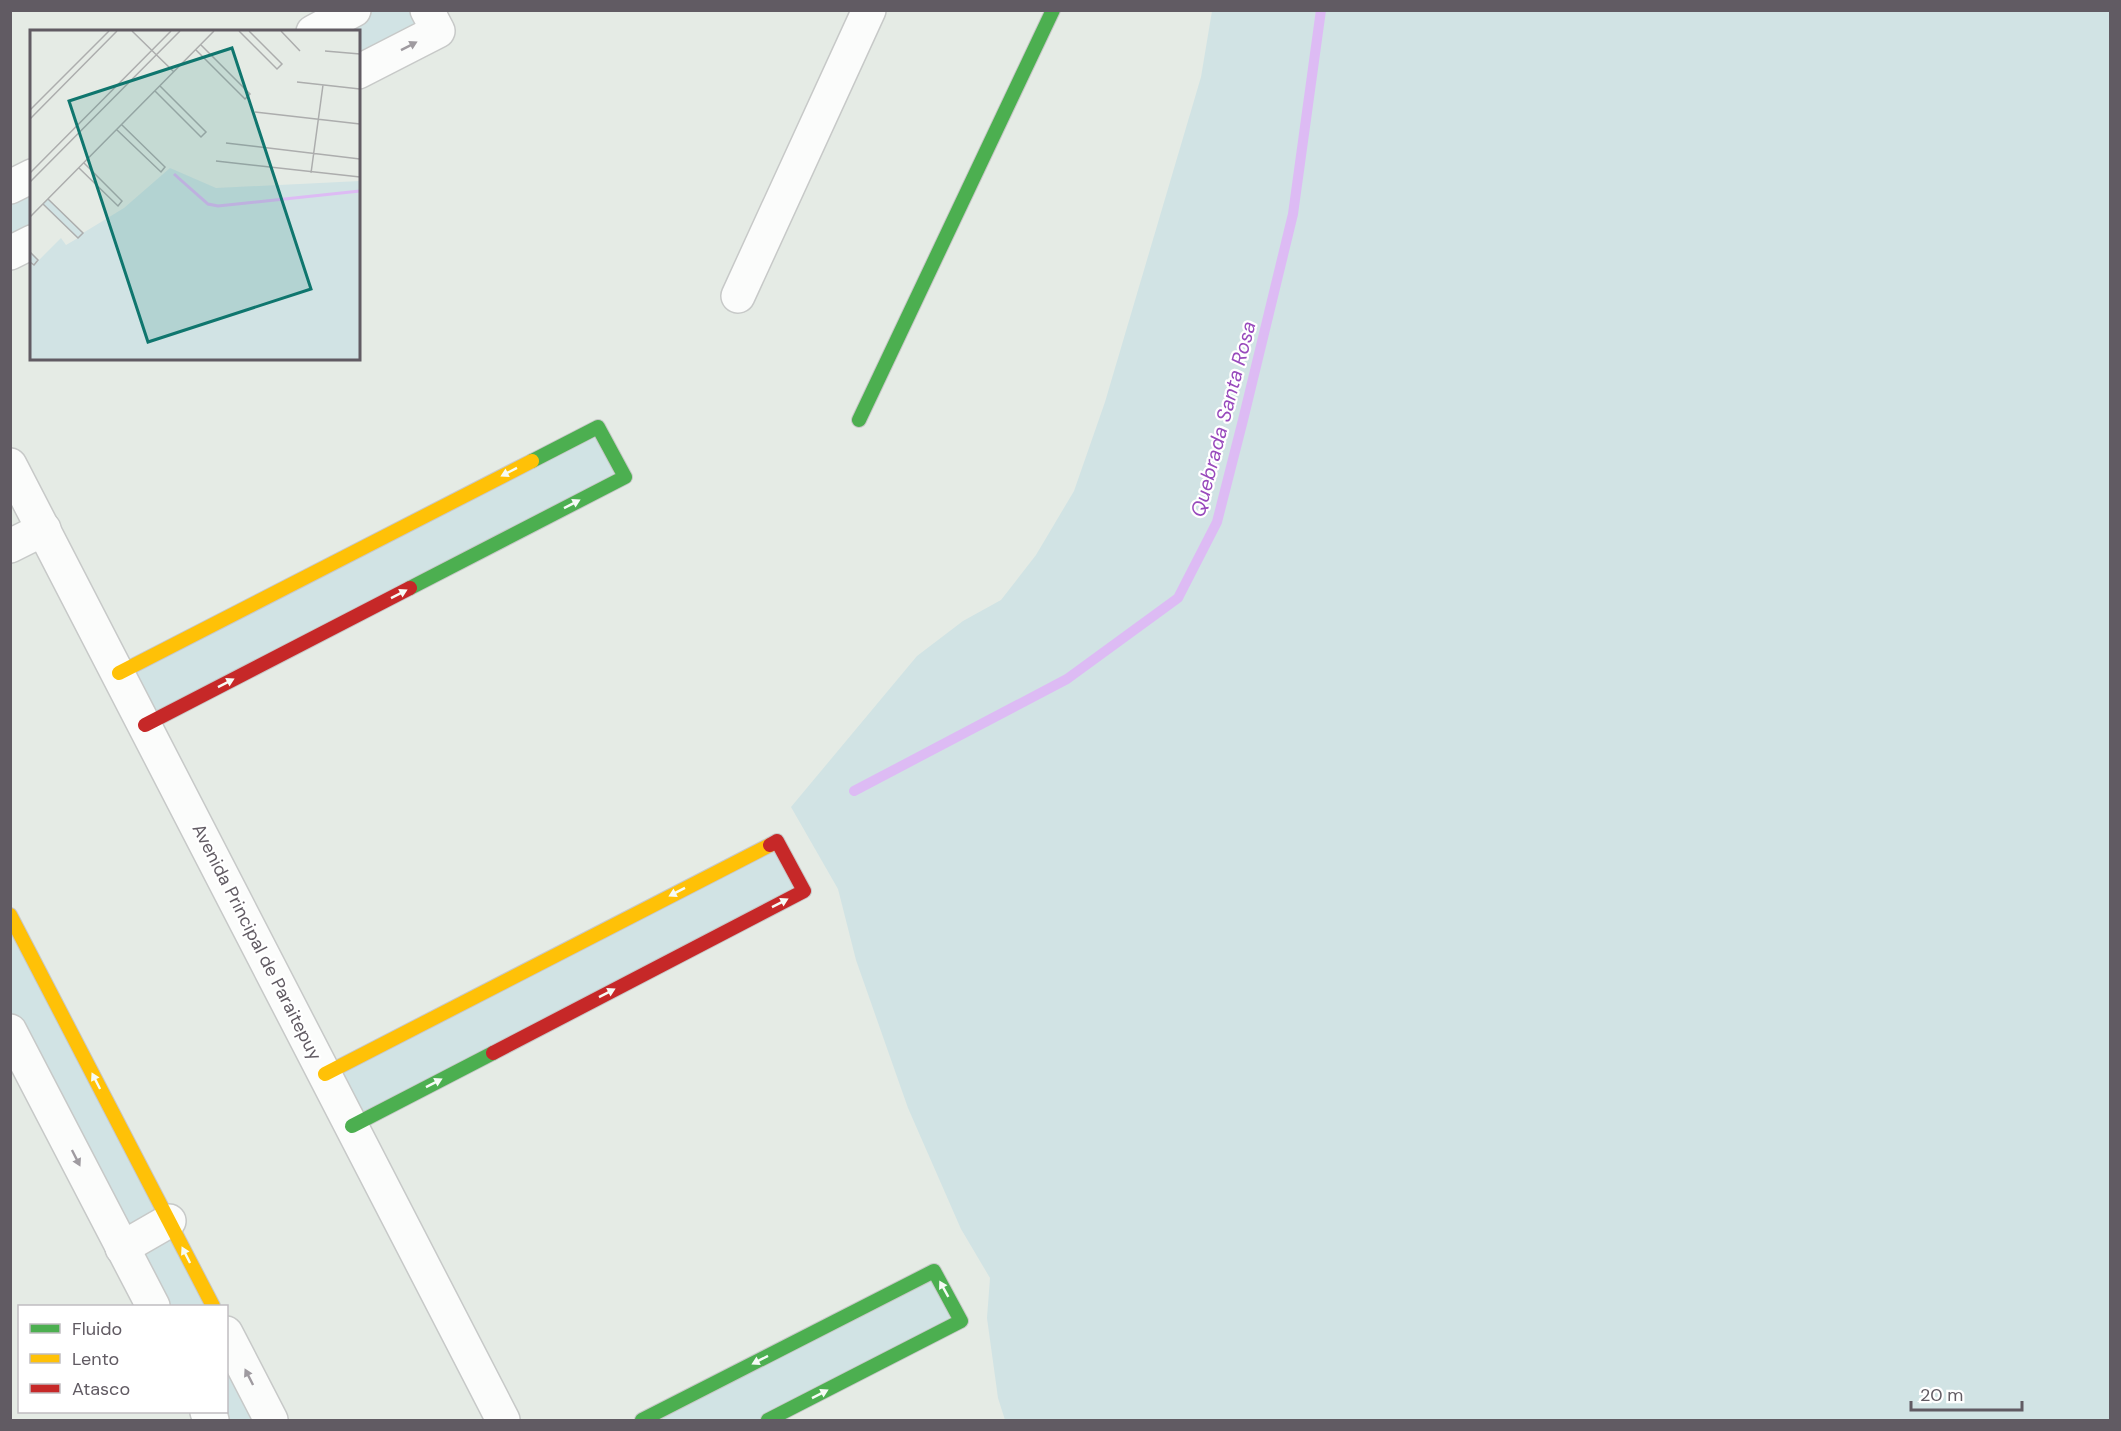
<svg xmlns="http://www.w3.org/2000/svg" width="2121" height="1431" font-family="'DM Sans',sans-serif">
	<rect width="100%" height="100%" fill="#e5ebe5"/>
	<g fill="#d1e3e4">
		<path d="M354 10 427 11 438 31 359 72 358 32H313Z"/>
		<path d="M1212 11H2110V1420H1005L998 1398 987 1318 990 1278 961 1229 908 1108 856 960 838 889 791 807 917 656 963 621 1001 600 1036 555 1074 491 1105 402 1201 77Z"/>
		<path d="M31 176V242L10 253V187Z"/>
		<path d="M598 427 625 477 145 725 119 673Z"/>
		<path d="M777 841 804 891 352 1126 325 1074Z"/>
		<path d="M10 915 213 1306H153L11 1031Z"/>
		<path d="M934 1271 961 1321 768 1420H642Z"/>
		<path d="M227 1333 271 1420H212L207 1412H226Z"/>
	</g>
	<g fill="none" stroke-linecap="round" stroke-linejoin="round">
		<path stroke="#ddbbf4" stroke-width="10" d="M854 791 1067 679 1178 598 1217 522 1243 420 1293 214 1321 10"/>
		<g stroke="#c7c9c8" stroke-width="36">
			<g id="street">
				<path d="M313 32 354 10"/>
				<path d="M358 72 438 31 427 10"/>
				<path d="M10 187 32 176"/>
				<path d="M10 253 32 242"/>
				<path d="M738 296 869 10"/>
				<path d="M10 465 503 1420"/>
				<path d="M10 546 44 529"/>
				<path d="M10 1031 153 1306"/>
				<path d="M122 1248 169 1221"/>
				<path d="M226 1333 271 1420"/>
				<path d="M207 1412 212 1420"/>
			</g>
		</g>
		<g stroke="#c8c8c8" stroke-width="16">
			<g id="fast">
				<path d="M859 420 1053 10"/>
				<path d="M410 588 625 477 598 427 532 461"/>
				<path d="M352 1126 493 1053"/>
				<path d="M642 1420 934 1271 961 1321 768 1420"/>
			</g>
		</g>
		<g stroke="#c8c8c8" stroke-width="16">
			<g id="slow">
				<path d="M119 673 532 461"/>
				<path d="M10 915 213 1306"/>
				<path d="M325 1074 770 845"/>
			</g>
		</g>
		<g stroke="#c8c8c8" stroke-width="16">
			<g id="jam">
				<path d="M145 725 410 588"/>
				<path d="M493 1053 804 891 777 841 770 845"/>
			</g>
		</g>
		<use href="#street" stroke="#fbfcfb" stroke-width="33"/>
		<use href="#fast" stroke="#4caf50" stroke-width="14"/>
		<use href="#slow" stroke="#ffc107" stroke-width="14"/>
		<use href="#jam" stroke="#c62828" stroke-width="14"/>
	</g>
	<defs><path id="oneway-solid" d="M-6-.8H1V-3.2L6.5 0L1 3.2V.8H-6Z" transform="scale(1.5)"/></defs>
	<g fill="#9f9ba0">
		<use href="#oneway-solid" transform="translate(409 46) rotate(-27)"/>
		<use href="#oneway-solid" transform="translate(76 1158) rotate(63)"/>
		<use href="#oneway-solid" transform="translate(249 1377) rotate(-117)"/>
	</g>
	<g fill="#f6fbf6">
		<use href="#oneway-solid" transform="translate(509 472) rotate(153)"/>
		<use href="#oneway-solid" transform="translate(572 504) rotate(-27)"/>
		<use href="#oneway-solid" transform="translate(399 594) rotate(-27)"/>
		<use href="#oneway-solid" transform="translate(226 683) rotate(-27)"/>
		<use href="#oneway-solid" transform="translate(677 892) rotate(153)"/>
		<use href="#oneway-solid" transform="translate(780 903) rotate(-27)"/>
		<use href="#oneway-solid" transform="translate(607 993) rotate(-27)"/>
		<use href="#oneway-solid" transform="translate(96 1081) rotate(-117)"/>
		<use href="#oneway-solid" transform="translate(434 1083) rotate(-27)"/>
		<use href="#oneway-solid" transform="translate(186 1255) rotate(-117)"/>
		<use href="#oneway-solid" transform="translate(944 1289) rotate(-119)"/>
		<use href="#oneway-solid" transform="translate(760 1360) rotate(153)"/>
		<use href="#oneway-solid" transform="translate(820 1394) rotate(-27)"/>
	</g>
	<g text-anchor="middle" stroke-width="4.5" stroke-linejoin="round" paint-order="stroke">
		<g font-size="18" fill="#615b63" stroke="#fff">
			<text transform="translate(257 942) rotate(63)" y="6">Avenida Principal de Paraitepuy</text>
		</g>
		<g font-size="20" font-style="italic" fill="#984abc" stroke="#fff">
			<text transform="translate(1223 419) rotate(-75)" y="7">Quebrada Santa Rosa</text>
		</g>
	</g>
	<g transform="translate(30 30)">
		<rect width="330" height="330" fill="#e5ebe5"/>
		<path d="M140 138 186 158 330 151V329H0V222L9 230 31 208 36 215 48 208 13 174 18 169 53 203 94 178Z" fill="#d1e3e4"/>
		<path fill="none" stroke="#ddbbf4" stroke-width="3" d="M144 144 178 174 188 176 330 161"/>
		<path fill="none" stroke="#acadad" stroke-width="1.5" d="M102 1 144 42M209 1 247 39 252 34 219 1M251 1 270 21M166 20 215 69 220 64 171 15M295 21 330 24M267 52 330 59M125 61 171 107 176 102 130 56M0 80 79 1M225 82 330 94M0 89 87 1M87 100 131 142 135 137 92 95M196 113 330 129M186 131 330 147M49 138 88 176 92 171 54 133M0 143 141 1M281 143 293 55M0 152 150 1M13 174 48 208 53 203 18 169M0 187 184 1M0 222 8 230 4 235 0 232"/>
		<path fill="#0f766e" fill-opacity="0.15" stroke="#0f766e" stroke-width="3" d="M202 18 281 259 118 312 39 71Z"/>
		<rect width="330" height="330" fill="none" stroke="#615b63" stroke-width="3"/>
	</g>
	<rect width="2121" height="1431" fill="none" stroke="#615b63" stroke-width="24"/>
	<rect x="18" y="1305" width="210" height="108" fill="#ffffff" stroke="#c0bdc1" stroke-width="1.5"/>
	<rect x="30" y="1324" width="30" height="9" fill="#4caf50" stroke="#c0bdc1" stroke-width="1.5"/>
	<text x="72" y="1335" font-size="18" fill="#615b63">Fluido</text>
	<rect x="30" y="1354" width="30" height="9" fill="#ffc107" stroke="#c0bdc1" stroke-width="1.5"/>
	<text x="72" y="1365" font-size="18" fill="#615b63">Lento</text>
	<rect x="30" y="1384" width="30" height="9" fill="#c62828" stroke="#c0bdc1" stroke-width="1.5"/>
	<text x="72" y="1395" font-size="18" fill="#615b63">Atasco</text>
	<path d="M1911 1401v9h111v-9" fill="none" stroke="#615b63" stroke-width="3"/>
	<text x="1920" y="1401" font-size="18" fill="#615b63" stroke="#ffffff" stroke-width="4.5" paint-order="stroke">20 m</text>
</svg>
